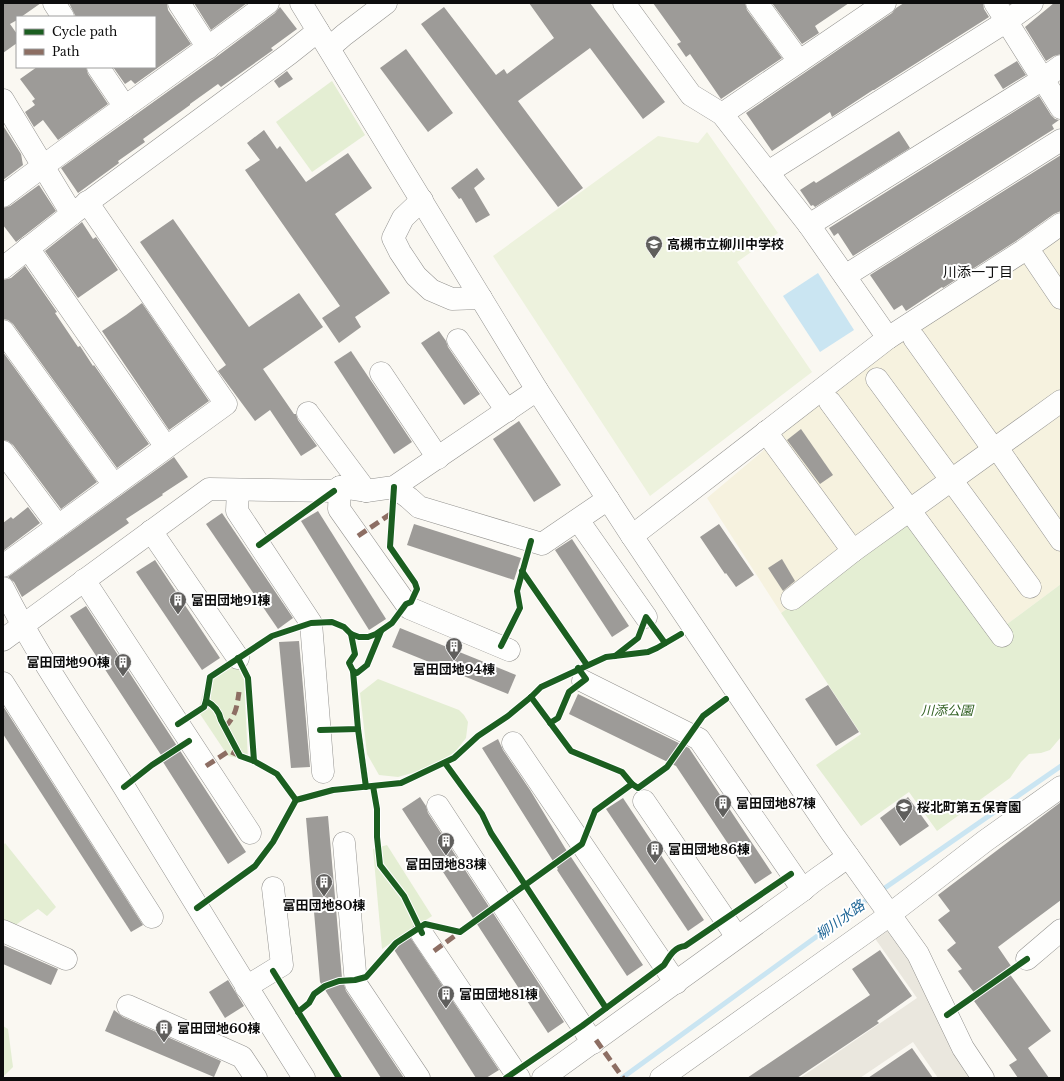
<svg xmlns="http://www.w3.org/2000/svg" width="1064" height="1081" font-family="'Libre Baskerville','Noto Sans JP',serif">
	<rect width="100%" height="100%" fill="#faf8f2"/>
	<path fill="#f6f2df" d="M1061 231V584L995 633 911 518 781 613 707 498 893 341Z"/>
	<g fill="#e4eed3">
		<path d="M332 81 365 135 312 172 276 122Z"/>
		<path d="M911 518 995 633 1061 584V737L1050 750 1041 753 1029 754 1021 762 1010 778 937 831 909 792 861 826 816 765 861 734 781 613Z"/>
		<path d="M235 662 244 679 248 760 228 756 198 711 205 685Z"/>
		<path d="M378 679 459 710 464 715 468 722 466 738 455 752 426 769 398 777 379 775 367 754 360 693Z"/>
		<path d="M5 843 56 907 47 916 38 909 10 929 3 927V846Z"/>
		<path d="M387 845 432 916 382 949 373 849Z"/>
		<path d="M3 1026 8 1029 13 1067 3 1077Z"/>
	</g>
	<path fill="#edf2dd" d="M707 132 778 233 737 262 812 372 650 496 493 256 658 136 698 143Z"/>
	<path fill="#eae7de" d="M887 927 911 960 973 1078H938L913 1042 860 1078H800L917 998 874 937Z"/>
	<path fill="#cae5f2" d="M818 273 854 330 820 352 783 296Z"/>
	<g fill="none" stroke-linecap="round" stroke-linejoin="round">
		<g stroke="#cae5f2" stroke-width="5">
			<path d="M879 892 1061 766"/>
			<path d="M622 1078 871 897"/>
		</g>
	</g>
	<g fill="#9d9b98">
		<path d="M3 3H41L21 17H17V20L10 24 17 34V43L3 53Z"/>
		<path d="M69 3H167L168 10 191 44 135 84 131 80 125 84 113 67H155V17H76Z"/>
		<path d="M194 3H247L211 30Z"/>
		<path d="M529 3H590L665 102 643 119 590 48 518 101 583 188 558 207 421 24 444 7 496 75 504 69 507 74 554 38Z"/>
		<path d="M653 3H745L747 10 782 58 721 99 690 54 686 57 677 44 681 42Z"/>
		<path d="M772 3H849L815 26 819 33 802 44Z"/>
		<path d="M904 3H983L984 9 989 17 874 90H873L832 117 830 112 772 151 746 113 892 13 896 8Z"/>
		<path d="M1054 3H1061V54L1054 56 1046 61 1025 27Z"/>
		<path d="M280 7 297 29 271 48 273 50 259 60 221 87 218 84 190 104V105L143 139 145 142 118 161 119 163 78 193 61 168 215 58 275 13Z"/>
		<path d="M406 49 453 113 428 132 380 68Z"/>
		<path d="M1017 61 1026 75 1003 89 994 75Z"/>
		<path d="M37 67H86L88 74 108 104 58 140 43 120 34 127 25 112 35 105 32 101 35 99 20 79Z"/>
		<path d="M287 71 293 79 279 88 274 81Z"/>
		<path d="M1039 96 1051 115 1055 119 1059 120 1052 125 1054 129 853 256 838 233 834 236 829 228Z"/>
		<path d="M4 127 21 154 23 165 3 180V128Z"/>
		<path d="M264 130 277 149 280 146 306 182 348 153 372 188 335 214 390 293 355 317 361 327 339 343 322 318 340 306 245 170 260 160 247 143Z"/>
		<path d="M899 131 910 148 815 207 813 205 811 206 800 190 814 181 816 183Z"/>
		<path d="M1061 155V211L1054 214 1016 241 943 288 942 287 906 311 902 305 894 310 870 275Z"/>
		<path d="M477 168 485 179 474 188 490 215 476 223 461 198 459 199 451 188Z"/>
		<path d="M39 185 56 211 16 242 3 225V208L10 206Z"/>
		<path d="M173 219 249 327 299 293 323 327 263 369 294 414H296L298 420 317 446 301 456 270 410 255 421 218 371 226 365 140 242Z"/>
		<path d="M82 222 93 239 96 237 118 270 78 298 45 251Z"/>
		<path d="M25 266 57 312 55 313 78 347 80 346 93 366 94 365 149 444 117 468 13 324 8 320 3 319V280L11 278Z"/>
		<path d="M142 303 209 401 169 430 102 331 126 315Z"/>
		<path d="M439 331 446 341 448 347 480 394 464 405 421 343Z"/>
		<path d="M351 351 412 442 394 454 334 362Z"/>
		<path d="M3 352 97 482 61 509 13 445 8 441 3 440Z"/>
		<path d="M519 421 561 485 534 502 493 439Z"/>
		<path d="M801 429 833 475 820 484 787 440Z"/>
		<path d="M174 457 188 477 162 494 163 495 126 519 129 523 22 597 14 582 8 577Z"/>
		<path d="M28 507 40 523 3 551V523L11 517 13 519Z"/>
		<path d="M318 511 386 619 369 630 301 521Z"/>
		<path d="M222 513 293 618 278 629 206 524Z"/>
		<path d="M414 524 521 558 514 580 407 545Z"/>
		<path d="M719 524 754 575 736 587 726 573 725 574 700 537Z"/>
		<path d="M572 539 629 626 612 637 555 550Z"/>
		<path d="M782 559 795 581 783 591 768 568Z"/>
		<path d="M155 560 220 658 202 670 136 572Z"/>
		<path d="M86 606 246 852 228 864 163 762 165 761 70 616Z"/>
		<path d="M400 628 516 675 508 694 392 647Z"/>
		<path d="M299 641 310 767 291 768 279 642Z"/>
		<path d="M828 685 859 732 836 746 805 699Z"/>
		<path d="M578 694 689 748 772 873 755 884 676 766 569 714Z"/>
		<path d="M3 706 143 925 131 932 3 734Z"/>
		<path d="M498 739 503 750 530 790 565 848 643 965 627 976 557 870 558 869 482 748Z"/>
		<path d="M420 797 426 806 428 813 564 1022 548 1033 402 809Z"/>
		<path d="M908 797 929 826 900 846 880 818Z"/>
		<path d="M623 798 704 920 688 931 606 809Z"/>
		<path d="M1061 802V900L998 947 1011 966 1006 969 1051 1031 1028 1048 1049 1078H1018L1009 1065 1017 1060 974 1001 978 998 958 971 962 969 947 950 956 943 938 920 950 911 938 895Z"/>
		<path d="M328 816 342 978 346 991 404 1078H381L320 982 306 818Z"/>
		<path d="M410 937 499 1070 486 1078H476L393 948Z"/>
		<path d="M3 945 58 969 51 985 3 964Z"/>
		<path d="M880 950 912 996 877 1021 879 1023 797 1078H747L870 995 852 969Z"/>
		<path d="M228 980 244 1006 225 1018 209 992Z"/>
		<path d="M114 1010 123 1017 221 1061 214 1077 105 1031Z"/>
		<path d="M912 1048 933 1078H868Z"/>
	</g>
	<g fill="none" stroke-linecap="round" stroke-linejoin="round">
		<g stroke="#949390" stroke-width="23">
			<g id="minor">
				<path d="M54 3 63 17"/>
				<path d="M179 3 208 48"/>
				<path d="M301 3 537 390 632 536 833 835 918 954 963 1048 983 1078"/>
				<path d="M624 3 691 95 722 114 809 225 888 338"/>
				<path d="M757 3 799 61"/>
				<path d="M995 3 1061 108"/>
				<path d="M329 48 344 35 386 3"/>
				<path d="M98 67 125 107"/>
				<path d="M3 100 72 214"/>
				<path d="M722 114 885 3"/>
				<path d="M768 172 1007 21 1032 3"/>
				<path d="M3 196C90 130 180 69 268 3"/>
				<path d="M422 200 403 218 393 238 400 252 416 276 431 290 452 299 481 298"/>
				<path d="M809 225 1043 79 1061 66"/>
				<path d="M28 248 166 447"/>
				<path d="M1034 258 1061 298"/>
				<path d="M3 268 72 214 289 54 318 31"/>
				<path d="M845 276 1061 140"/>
				<path d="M3 331 114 485"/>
				<path d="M914 338 989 443 1002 455 1061 540"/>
				<path d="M458 340 507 411"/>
				<path d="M381 373 438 458"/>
				<path d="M877 379 1030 587"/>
				<path d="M830 402 1002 636"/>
				<path d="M308 413 366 491"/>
				<path d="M766 432 853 551"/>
				<path d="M3 452 58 526"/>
				<path d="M340 487 339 509 409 608 509 650"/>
				<path d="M394 487 409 498 419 507 542 544 608 499"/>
				<path d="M238 490 237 511 311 623 323 772"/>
				<path d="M578 520 646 617"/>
				<path d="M151 531 238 658"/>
				<path d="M632 536 888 338 1023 251 1061 224"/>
				<path d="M3 566 226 404 87 202"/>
				<path d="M84 580 250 833"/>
				<path d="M3 588C38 658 83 721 124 787 184 884 243 982 304 1078"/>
				<path d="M792 599 853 551 1061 401"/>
				<path d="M3 640 209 489 334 491 340 487 366 491 394 487 537 390"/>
				<path d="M583 681 699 739 803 890"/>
				<path d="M3 683 152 917"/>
				<path d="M513 743 676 983"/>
				<path d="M644 801 737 937"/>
				<path d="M438 806 593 1043"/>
				<path d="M344 843 356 984 419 1078"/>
				<path d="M3 931 66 959"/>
				<path d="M422 934 519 1078"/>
				<path d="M1027 959 1061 930"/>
				<path d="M246 987 282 965 273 888"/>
				<path d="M128 1006 242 1057 256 1078"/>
				<path d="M543 1078 803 890C817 877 833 869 848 856"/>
				<path d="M661 1078 880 922 985 841 1061 787"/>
			</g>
		</g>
		<use href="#minor" stroke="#fefefd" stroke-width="22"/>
		<g stroke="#8d6e63" stroke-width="5" stroke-dasharray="10 5" stroke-linecap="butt">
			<path d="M358 536 392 513"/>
			<path d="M225 727C236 716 237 706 239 692"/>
			<path d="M206 766 229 751 238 755"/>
			<path d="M434 951 460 932"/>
			<path d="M596 1040 623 1078"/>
		</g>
		<g stroke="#fff" stroke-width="8">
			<g id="cycleway">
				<path d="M259 545 334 491"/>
				<path d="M522 571 587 665"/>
				<path d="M501 646 520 608 517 591 531 541"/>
				<path d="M615 656 638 638 646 617 665 643"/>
				<path d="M238 658 248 678 254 761"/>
				<path d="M353 671 357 673 367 665 381 631"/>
				<path d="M531 697 571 751 622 772 632 784"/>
				<path d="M206 701C214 705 219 711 221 720L240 756 254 761 277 774 296 800"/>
				<path d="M550 723 558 718 569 692 586 679 578 668"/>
				<path d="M178 724 204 707 206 701 210 677 272 636 311 623 332 622 344 627 351 634 359 637H368L376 634 392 623 406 604 411 602 417 589 415 583 390 547 394 487"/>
				<path d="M358 729 366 787"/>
				<path d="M320 730 358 729 353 671 349 663 355 654 351 634"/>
				<path d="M445 763 482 814 491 833 606 1008"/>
				<path d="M373 786 377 809V837L380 865 404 896 422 933"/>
				<path d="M124 787 152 765 189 741"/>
				<path d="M197 908 255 866 273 842 296 800 333 790 401 783 454 758 478 736 508 716 531 697 541 687 606 657 648 652 657 648 681 634"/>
				<path d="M273 971 339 1078"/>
				<path d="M298 1012 309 1003 314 994 325 986 339 981 355 980 366 977 396 943 425 924 460 932 582 844 595 811 632 784 638 788 667 767 703 716 726 699"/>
				<path d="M947 1015 1027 959"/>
				<path d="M506 1078 582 1026 664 965C669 957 674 947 685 946L791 874"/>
			</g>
		</g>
		<use href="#cycleway" stroke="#1b5e20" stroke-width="6"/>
	</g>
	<defs>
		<g id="school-pin" transform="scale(0.9)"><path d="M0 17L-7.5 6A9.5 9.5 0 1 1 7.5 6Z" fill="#605f5d" stroke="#fff"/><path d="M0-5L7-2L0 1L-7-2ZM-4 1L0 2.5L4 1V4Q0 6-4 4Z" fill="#fff"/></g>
		<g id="building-pin" transform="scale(0.9)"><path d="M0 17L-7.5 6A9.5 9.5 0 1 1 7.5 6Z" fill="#605f5d" stroke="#fff"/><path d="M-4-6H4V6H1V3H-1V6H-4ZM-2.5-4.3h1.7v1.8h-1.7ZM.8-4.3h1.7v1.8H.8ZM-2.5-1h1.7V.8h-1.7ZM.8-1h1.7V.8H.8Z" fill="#fff"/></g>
	</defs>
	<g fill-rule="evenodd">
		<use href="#school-pin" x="654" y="244"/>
		<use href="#building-pin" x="178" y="600"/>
		<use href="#building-pin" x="454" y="646"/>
		<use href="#building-pin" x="123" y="662"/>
		<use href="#building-pin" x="723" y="803"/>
		<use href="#school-pin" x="904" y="807"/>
		<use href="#building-pin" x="446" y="841"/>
		<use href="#building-pin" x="655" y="849"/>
		<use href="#building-pin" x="324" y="882"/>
		<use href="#building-pin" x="446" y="994"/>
		<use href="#building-pin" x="164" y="1028"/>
	</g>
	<g text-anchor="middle" stroke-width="4" stroke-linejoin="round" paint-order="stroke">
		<g font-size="13" font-weight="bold" fill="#0d0d0d" stroke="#fff" text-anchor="start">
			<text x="667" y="249">高槻市立柳川中学校</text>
			<text x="191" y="605">富田団地91棟</text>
			<text x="110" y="667" text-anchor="end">富田団地90棟</text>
			<text x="454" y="674" text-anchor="middle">富田団地94棟</text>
			<text x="736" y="808">富田団地87棟</text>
			<text x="917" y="812">桜北町第五保育園</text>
			<text x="668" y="854">富田団地86棟</text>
			<text x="446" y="869" text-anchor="middle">富田団地83棟</text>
			<text x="324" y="910" text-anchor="middle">富田団地80棟</text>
			<text x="459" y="999">富田団地81棟</text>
			<text x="177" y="1033">富田団地60棟</text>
		</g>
		<g font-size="13" font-style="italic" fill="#316022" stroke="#fff">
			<text x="947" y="715">川添公園</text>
		</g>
		<g font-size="14" fill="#0d0d0d" stroke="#fff">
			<text x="978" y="277">川添一丁目</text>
		</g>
		<g font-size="14" font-style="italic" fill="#1f6696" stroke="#fff">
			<text transform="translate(840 920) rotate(-36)" y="5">柳川水路</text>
		</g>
	</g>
	<rect width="1064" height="1081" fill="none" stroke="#0d0d0d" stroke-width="8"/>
	<rect x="16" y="16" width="140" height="52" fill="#ffffff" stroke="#9e9e9e"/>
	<rect x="24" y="29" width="20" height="6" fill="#1b5e20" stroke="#9e9e9e"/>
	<text x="52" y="36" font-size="12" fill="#0d0d0d">Cycle path</text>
	<rect x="24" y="49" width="20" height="6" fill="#8d6e63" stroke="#9e9e9e"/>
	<text x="52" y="56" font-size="12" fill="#0d0d0d">Path</text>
</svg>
